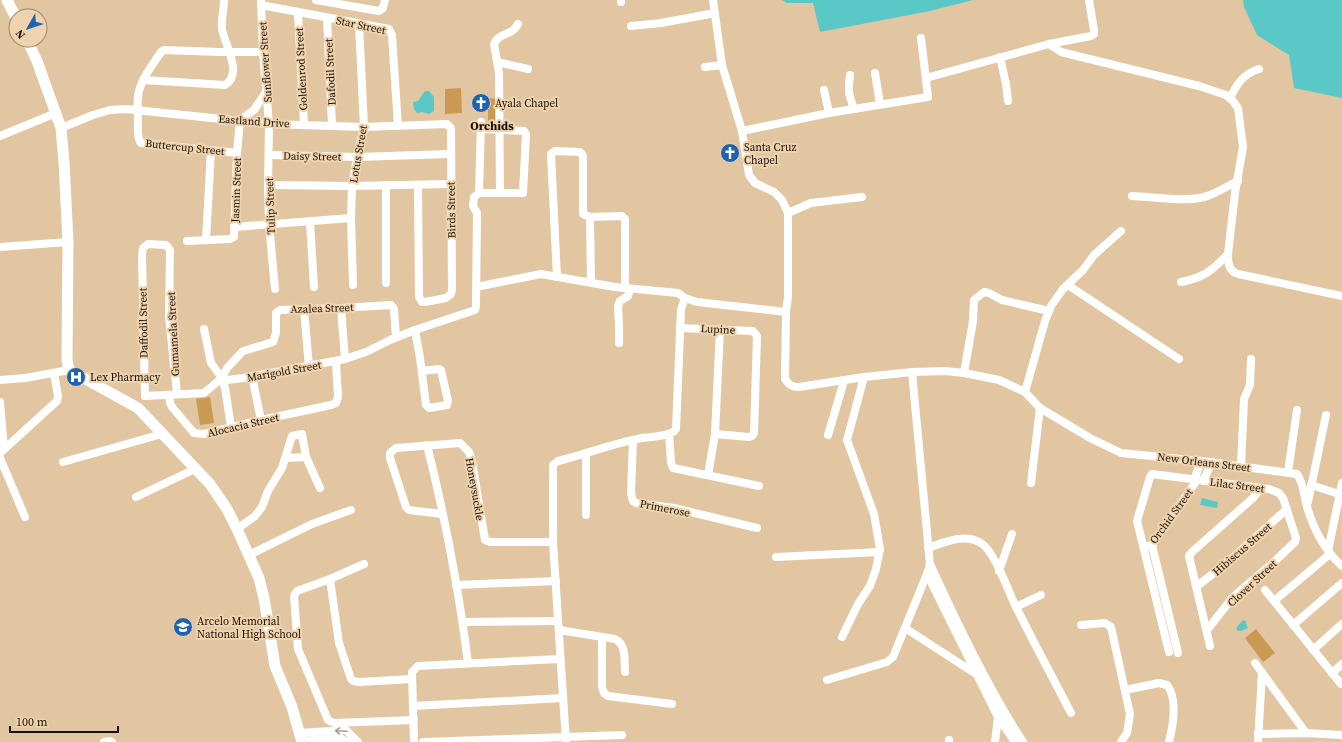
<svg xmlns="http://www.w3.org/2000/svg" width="1342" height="742" font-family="'Source Serif 4',serif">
	<rect width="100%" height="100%" fill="#e2c6a1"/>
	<g fill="#ca9952">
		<path d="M461 88 462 113 445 114V89Z"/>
		<path d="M488 98 498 99 497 124 488 123Z"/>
		<path d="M210 397 214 423 200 425 196 399Z"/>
		<path d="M1256 629 1275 653 1263 662 1245 638Z"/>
	</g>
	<g fill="#5bc8c8">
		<path d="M782 0H973L930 11 820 32 813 3H787Z"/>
		<path d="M1243 0H1342V98L1294 88 1289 55 1257 35 1244 7Z"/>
		<path d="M426 91H429L434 97V111L429 114 422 112 417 113 414 109 413 102 418 101 424 92Z"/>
		<path d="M1202 498 1218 502 1217 508 1200 505Z"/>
		<path d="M1243 620 1246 621V624L1248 628 1241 631H1238L1236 628Z"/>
	</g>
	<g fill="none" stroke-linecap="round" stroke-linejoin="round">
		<g stroke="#fff" stroke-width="8">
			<path d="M261 0 263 52 269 124 268 185 269 224 275 289"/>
			<path d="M316 0 379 11 383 8 385 0"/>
			<path d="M621 0V2"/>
			<path d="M713 0 722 65 742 131 749 175 755 183 774 192 782 200 788 213V297L786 312 785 379C789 385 792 387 799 387L864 377 912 372 945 371 964 373 999 380 1025 392 1040 408 1090 438 1121 453 1201 461 1297 474C1304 484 1304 496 1307 507 1314 530 1324 550 1342 566"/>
			<path d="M261 5 389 29 392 35 398 126"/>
			<path d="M298 13 304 124"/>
			<path d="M327 18 332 125"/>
			<path d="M631 26 661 23 715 13"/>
			<path d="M1049 44 1061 52 1199 86 1226 95 1233 101 1238 108 1243 147 1235 193 1228 254C1228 264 1229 271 1238 274L1342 296"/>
			<path d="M1000 57 1006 84 1008 101"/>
			<path d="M497 62 528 69"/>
			<path d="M705 67 722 65"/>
			<path d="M875 73 880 104"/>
			<path d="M850 75C848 92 848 92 854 109"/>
			<path d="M926 78 1049 44 1091 36 1094 34V30L1089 0"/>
			<path d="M143 80 225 85C244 74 224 43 222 29 221 20 224 9 224 0"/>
			<path d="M824 90 829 113"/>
			<path d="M1230 98C1237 84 1243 74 1259 69"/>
			<path d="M61 128 93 115 110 110 126 109 269 124 364 127 447 124 451 128 452 290 451 294 446 298 425 302H422L419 297 418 185"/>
			<path d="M742 131 829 113 928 97 921 38"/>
			<path d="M0 136 56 113"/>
			<path d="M237 153 141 143C137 138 138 131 138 125 138 115 137 106 138 96 140 80 152 66 161 52L164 50 219 52H263"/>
			<path d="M269 155 357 157 450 154"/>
			<path d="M268 185 352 186 450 184"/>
			<path d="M500 192 499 73 494 44C500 31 511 37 518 24"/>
			<path d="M479 193 481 122"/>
			<path d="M1132 196C1153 197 1184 202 1204 197 1216 194 1227 186 1238 181"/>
			<path d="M788 213 811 203 862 197"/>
			<path d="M590 217 591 282"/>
			<path d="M310 222 314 287"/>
			<path d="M235 227 351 218"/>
			<path d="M206 240 211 151"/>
			<path d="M187 241 230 239 234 237 237 153 240 120 254 110 266 92"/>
			<path d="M0 247 68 242"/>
			<path d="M557 277 551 154 555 151 580 152 583 156V214L590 217 622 216 625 219V288"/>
			<path d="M1181 282C1203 278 1213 270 1228 254"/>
			<path d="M386 283V185"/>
			<path d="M353 285 351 218 352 186 357 157 364 127 359 24"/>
			<path d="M1068 285 1179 359"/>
			<path d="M476 287 541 274 615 287 678 293 685 298 681 309 676 429C672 436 650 437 642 438 614 443 586 454 558 461L553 465V542L566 742"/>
			<path d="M685 298 697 302 786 312"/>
			<path d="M341 308 345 359"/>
			<path d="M304 309 309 367"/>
			<path d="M680 328 753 331 757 336 754 433 752 436 749 437 715 434"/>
			<path d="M204 329 211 363 222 378 225 388 231 427"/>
			<path d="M415 330 420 358 426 405 429 408 447 405 448 401 441 370 439 369 422 371"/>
			<path d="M619 343V325L618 306 620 301 628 296 630 289"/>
			<path d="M964 373 973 321 974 300 984 292 989 293 1002 300 1049 311"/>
			<path d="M252 376 261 420"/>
			<path d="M222 378 227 380 243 378 345 359 366 352 390 340 415 330 475 310 476 306 477 213 473 206 474 197 479 193H523L526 134 524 131 481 129"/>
			<path d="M0 380 25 378 69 370"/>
			<path d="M1025 392 1045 321 1051 306 1063 289 1083 270 1094 255 1121 231"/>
			<path d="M169 395 170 403 172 407 194 433 204 434 261 420 331 405 336 403 338 397 336 362"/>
			<path d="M145 396 204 393 222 378 227 368 243 351 273 342 276 333V313L280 310 341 308 391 305 394 309 396 337"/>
			<path d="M145 396 142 255 143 248 148 244 166 245 170 250 169 316 177 394"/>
			<path d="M0 402 4 449"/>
			<path d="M669 434 671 462 673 468 759 486"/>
			<path d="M828 435 844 381"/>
			<path d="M633 440 631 493 633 501 636 503 674 508 757 528"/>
			<path d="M427 445C445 517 459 590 468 663"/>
			<path d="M0 453 57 401 58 396 54 373"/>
			<path d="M0 458 25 517"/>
			<path d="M286 458 306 457"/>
			<path d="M63 462 162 434"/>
			<path d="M1241 466 1244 399 1250 385 1251 359"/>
			<path d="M1288 472 1297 410"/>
			<path d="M708 475 715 434 720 329"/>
			<path d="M1194 480 1201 461"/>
			<path d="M1203 481 1212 462"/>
			<path d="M1031 483 1040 408"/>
			<path d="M1311 485 1339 494"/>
			<path d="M136 497 195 469"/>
			<path d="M1308 502 1326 415"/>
			<path d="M442 514 409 510 406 507 390 458V453L396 448 460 443 469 452 472 462 485 540 490 542H553"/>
			<path d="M586 515V453"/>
			<path d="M237 529 255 516 262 507 268 491 282 468 292 436 302 434 306 457 320 488"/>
			<path d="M1152 545 1178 653"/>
			<path d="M1148 546 1152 545 1197 480"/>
			<path d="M928 548C945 542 964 533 981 543 995 552 1008 591 1016 607 1034 643 1053 678 1071 713"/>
			<path d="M1328 551 1342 483"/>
			<path d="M249 555 312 524 351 510"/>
			<path d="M776 557 879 552"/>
			<path d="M364 564 330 579 339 643 351 679 353 681 359 682 412 679"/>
			<path d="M930 564C958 625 987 686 1023 742"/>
			<path d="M999 571 1012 534"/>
			<path d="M927 574 998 717 1015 742"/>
			<path d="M330 579 297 591 294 596 298 649 328 720 334 723 414 720"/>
			<path d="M456 585 556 581"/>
			<path d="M1196 587 1229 561 1287 509"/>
			<path d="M1265 590 1341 684"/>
			<path d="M1274 601 1330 554"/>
			<path d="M1016 607 1041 595"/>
			<path d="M463 622 558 621"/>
			<path d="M1081 625 1105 623 1111 627 1130 714 1127 733 1121 742"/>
			<path d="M1293 625 1342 583"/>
			<path d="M905 628 976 674"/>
			<path d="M559 630 615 639C627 645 624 660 625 672"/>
			<path d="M602 637V687L604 693 608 696 672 704"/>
			<path d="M842 637 858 604 870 586 876 569 880 549 874 514 847 440 864 377"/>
			<path d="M1210 646 1189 556 1192 552 1253 498 1261 488"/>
			<path d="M1313 650 1342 624"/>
			<path d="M1169 652 1137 521 1150 477 1152 474 1269 489 1279 493 1283 498 1296 538 1295 542 1276 560 1233 597 1207 630"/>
			<path d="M1255 663 1306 733"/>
			<path d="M1332 673 1342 664"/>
			<path d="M827 680 887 662 893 657 927 574 930 564 912 372"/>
			<path d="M1125 690 1159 683 1167 685C1178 699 1173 726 1169 742"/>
			<path d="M413 706 563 698"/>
			<path d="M300 733 346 730 358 742"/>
			<path d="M1258 734 1306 733 1342 735"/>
			<path d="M302 741 340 738 348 742"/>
			<path d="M104 742 110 741 112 742"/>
			<path d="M414 742 412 672 418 666 560 659"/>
			<path d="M423 742 622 735"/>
			<path d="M949 742V740"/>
			<path d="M995 742 998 717 1001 716"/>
			<path d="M1258 742 1262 673"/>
		</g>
		<g stroke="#fff" stroke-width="11">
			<path d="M7 0 16 18"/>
			<path d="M27 40 37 61 61 128 64 162 68 242 67 360 69 370 138 408 210 484 227 509 237 529 259 578 264 598 275 666 292 707 302 742"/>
		</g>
	</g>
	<defs><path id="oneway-shaft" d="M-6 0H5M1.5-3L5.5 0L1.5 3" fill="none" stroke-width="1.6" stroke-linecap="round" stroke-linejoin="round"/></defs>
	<use stroke="#a39f9b" href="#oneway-shaft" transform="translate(341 731) rotate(-177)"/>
	<defs>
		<g id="church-disc" transform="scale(1)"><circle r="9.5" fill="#1d63b3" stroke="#efd3ae"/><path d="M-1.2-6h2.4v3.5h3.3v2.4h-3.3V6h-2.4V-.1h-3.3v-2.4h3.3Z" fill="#fff"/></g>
		<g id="hospital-disc" transform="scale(1)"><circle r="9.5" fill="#1d63b3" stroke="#efd3ae"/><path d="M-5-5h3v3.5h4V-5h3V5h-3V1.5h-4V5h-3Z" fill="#fff"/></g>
		<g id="school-disc" transform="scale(1)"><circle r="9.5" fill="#1d63b3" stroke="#efd3ae"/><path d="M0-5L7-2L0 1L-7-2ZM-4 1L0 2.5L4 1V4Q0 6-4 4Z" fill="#fff"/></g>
	</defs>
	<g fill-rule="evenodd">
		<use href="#church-disc" x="481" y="103"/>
		<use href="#church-disc" x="730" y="153"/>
		<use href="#hospital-disc" x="76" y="377"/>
		<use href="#school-disc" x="183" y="627"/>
	</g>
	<g text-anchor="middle" stroke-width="4" stroke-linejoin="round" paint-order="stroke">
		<g font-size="11" fill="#191004" stroke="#efd3ae">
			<text transform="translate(361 25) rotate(12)" y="4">Star Street</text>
			<text transform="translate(265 62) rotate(-94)" y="4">Sunflower Street</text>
			<text transform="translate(301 69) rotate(-93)" y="4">Goldenrod Street</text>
			<text transform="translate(330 72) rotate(-93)" y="4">Dafodil Street</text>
			<text transform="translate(254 121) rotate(4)" y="4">Eastland Drive</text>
			<text transform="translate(185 147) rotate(6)" y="4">Buttercup Street</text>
			<text transform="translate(358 154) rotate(-80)" y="4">Lotus Street</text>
			<text transform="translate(312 156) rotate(1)" y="4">Daisy Street</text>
			<text transform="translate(236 190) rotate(-88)" y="4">Jasmin Street</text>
			<text transform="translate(270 206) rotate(-92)" y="4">Tulip Street</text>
			<text transform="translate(451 210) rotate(-91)" y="4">Birds Street</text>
			<text transform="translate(322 308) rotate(-2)" y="4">Azalea Street</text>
			<text transform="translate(143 323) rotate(-91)" y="4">Daffodil Street</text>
			<text transform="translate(718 329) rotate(3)" y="4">Lupine</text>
			<text transform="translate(173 334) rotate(-93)" y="4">Gumamela Street</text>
			<text transform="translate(284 371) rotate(-10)" y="4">Marigold Street</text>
			<text transform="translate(243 425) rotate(-13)" y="4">Alocacia Street</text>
			<text transform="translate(1204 462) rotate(7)" y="4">New Orleans Street</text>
			<text transform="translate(1237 485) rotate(7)" y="4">Lilac Street</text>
			<text transform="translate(475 489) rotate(80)" y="4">Honeysuckle</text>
			<text transform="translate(665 508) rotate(11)" y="4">Primerose</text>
			<text transform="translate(1171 516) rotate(-54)" y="4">Orchid Street</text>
			<text transform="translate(1242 549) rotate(-41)" y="4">Hibiscus Street</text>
			<text transform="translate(1252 583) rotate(-43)" y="4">Clover Street</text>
		</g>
		<g font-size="11" fill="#191004" stroke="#efd3ae" text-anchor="start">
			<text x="495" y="107">Ayala Chapel</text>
			<text x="744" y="151">Santa Cruz<tspan x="744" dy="13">Chapel</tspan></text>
			<text x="90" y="381">Lex Pharmacy</text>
			<text x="197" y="625">Arcelo Memorial<tspan x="197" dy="13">National High School</tspan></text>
		</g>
		<g font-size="12" font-weight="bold" fill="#191004" stroke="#efd3ae">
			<text x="492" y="130">Orchids</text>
		</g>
	</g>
	<g transform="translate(28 28) rotate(231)"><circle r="19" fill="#efd3ae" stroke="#99856a"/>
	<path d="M0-3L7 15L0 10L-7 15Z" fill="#1d63b3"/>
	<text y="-6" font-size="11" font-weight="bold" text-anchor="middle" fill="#191004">N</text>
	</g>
	<path d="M10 726v6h108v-6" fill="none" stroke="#191004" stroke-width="2"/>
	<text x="16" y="726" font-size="12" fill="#191004" stroke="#efd3ae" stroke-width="3" paint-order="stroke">100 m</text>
</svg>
